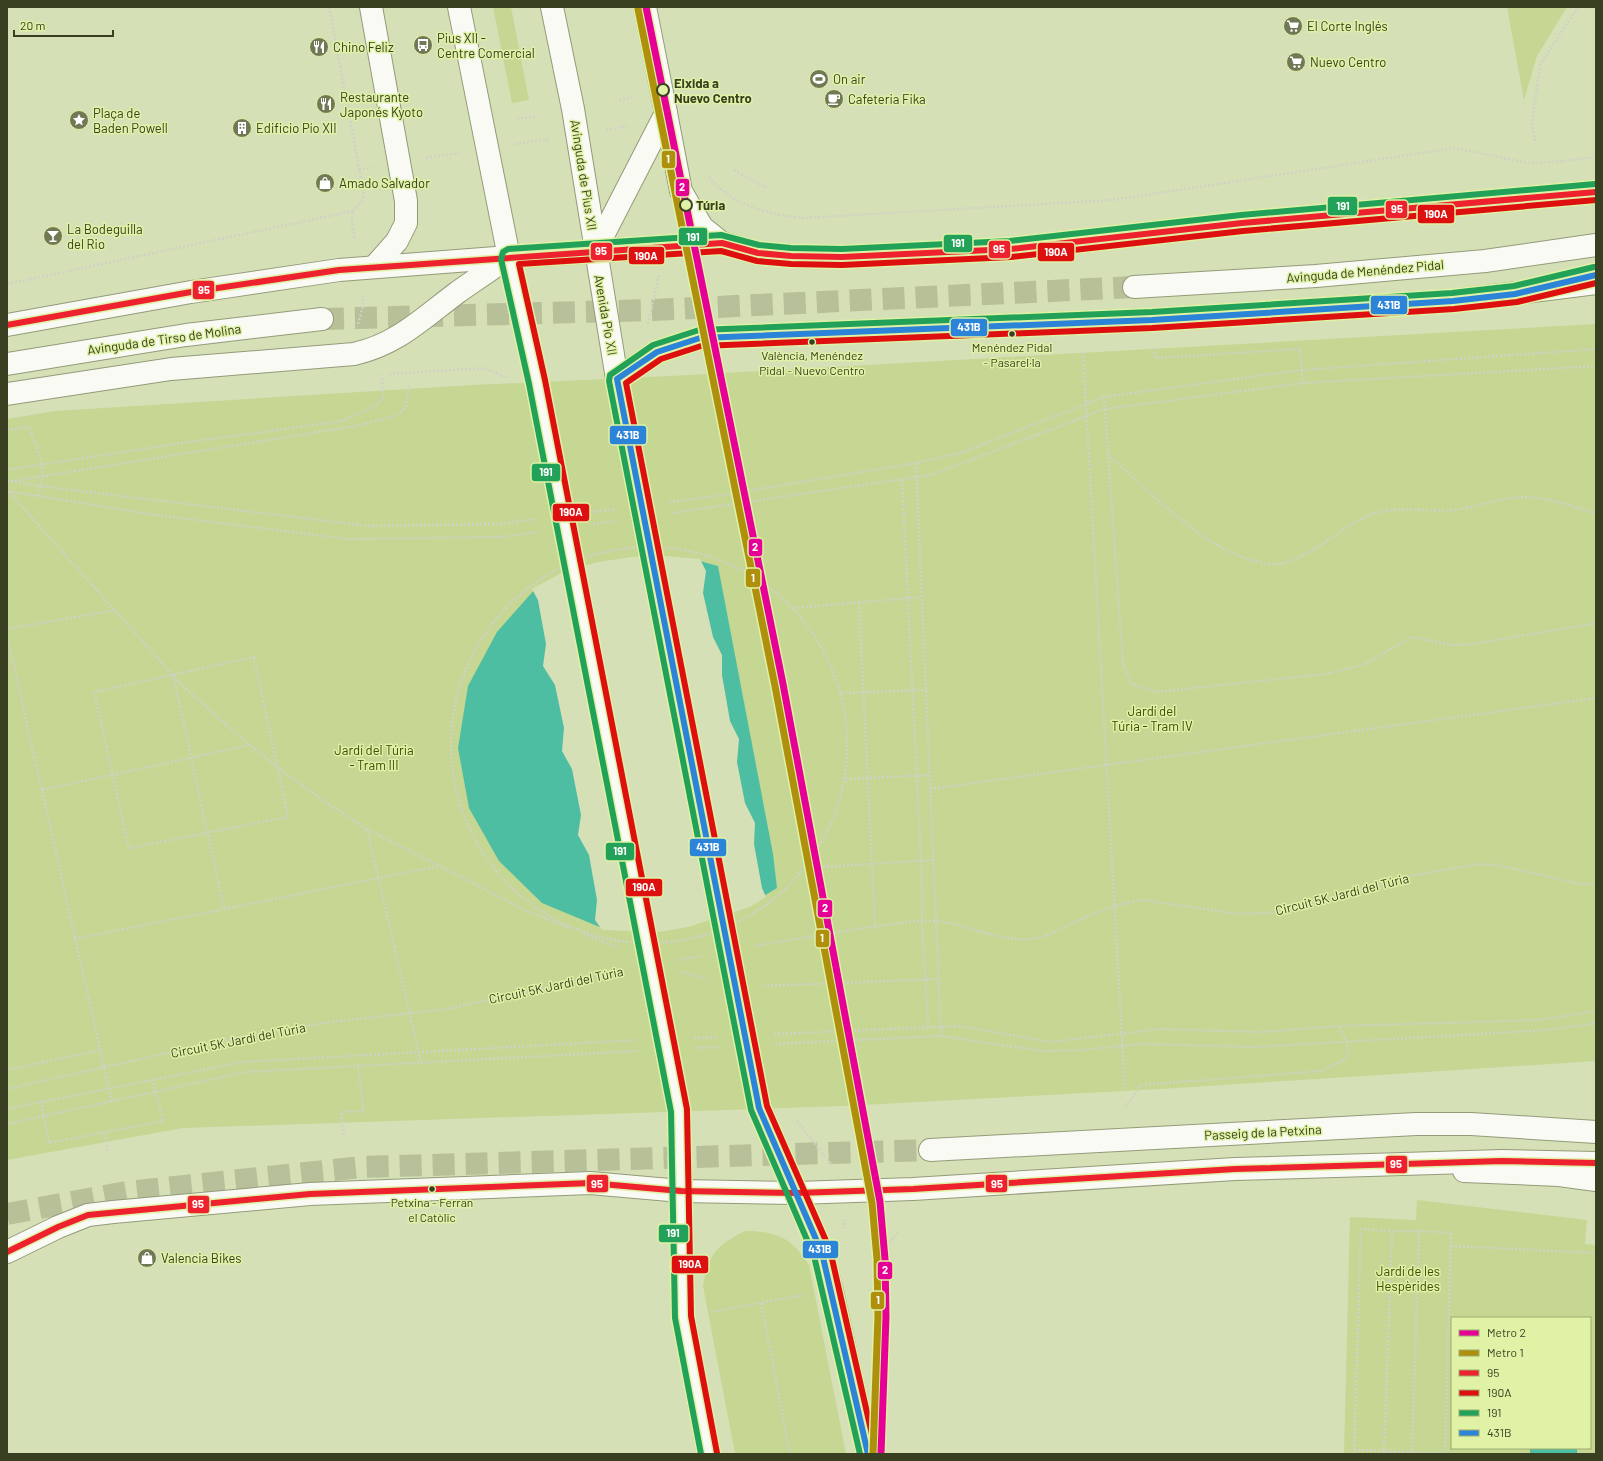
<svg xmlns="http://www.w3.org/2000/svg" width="1603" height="1461" font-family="Barlow,sans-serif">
	<rect width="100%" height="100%" fill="#d6e0b6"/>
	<g fill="#c6d693" fill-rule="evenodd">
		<path d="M493 7H511L529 100 512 103Z"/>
		<path d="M1507 7H1567L1537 56 1524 100Z"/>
		<path d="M1596 324V1061L1161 1089 843 1106 183 1128 7 1160V419L55 411 473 385 671 376Z"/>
		<path d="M1417 1200 1587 1220 1585 1244 1596 1245V1454H1344L1350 1217 1416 1220ZM1452 1318H1590V1448H1452Z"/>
		<path d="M745 1231C777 1231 792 1238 809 1265L846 1454H735L703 1286C708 1254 717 1245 745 1231Z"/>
	</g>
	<g fill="#4ebea3">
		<path d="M696 560 718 566 773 854 777 888 749 905 602 928 542 903 499 861 469 808 458 748 468 686 497 632 536 588Z"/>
		<rect x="1530" y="1448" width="47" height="6"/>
	</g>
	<path fill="#d6e0b6" d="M665 556 700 559 706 571 703 593 713 637 722 655V675L730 721 739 739 737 762 745 803 755 823 754 844 762 888 766 897 750 907 688 927 659 932 602 930 595 920 597 900 589 855 578 835 581 815 572 769 562 751 564 728 555 685 543 666 546 644 538 600 532 589 565 571 598 562 632 557Z"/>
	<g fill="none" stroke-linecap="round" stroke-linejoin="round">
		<g stroke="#b7c098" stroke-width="22" stroke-dasharray="22 11" stroke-linecap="butt">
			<path d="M322 319 653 310 1134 287"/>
			<path d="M7 1214 127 1192 362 1167 930 1150"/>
		</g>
		<g stroke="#939b7a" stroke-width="24">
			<g id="minor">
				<path d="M371 7 406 201V223L397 241 375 266"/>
				<path d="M666 113 681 191 702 227 722 243"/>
				<path d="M595 251 666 113 645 7"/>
				<path d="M617 379 657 352 700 338 1152 320 1453 301 1596 283"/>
				<path d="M1464 1171 1559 1175 1596 1180"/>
			</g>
		</g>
		<g stroke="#939b7a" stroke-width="24">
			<g id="major">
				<path d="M459 7 509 257 537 382"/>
				<path d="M552 7 573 109 617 379"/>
				<path d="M1134 287 1316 276 1485 261 1596 245"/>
				<path d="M7 325 191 292 339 270 509 257 722 243 758 253 791 256 842 257 1011 249 1242 223 1596 192"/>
				<path d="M7 364 186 335 322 319"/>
				<path d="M7 394 171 369 354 354C398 344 423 318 458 292 475 280 492 269 508 257"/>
				<path d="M759 1108 822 1253 832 1291 868 1454"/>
				<path d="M679 1111 683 1317 709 1454"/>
				<path d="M930 1150 1416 1124H1471L1596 1132"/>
				<path d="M7 1252 58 1227 88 1215 113 1212 310 1194 590 1183 681 1191 797 1193 913 1189 1235 1169 1502 1161 1596 1163"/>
			</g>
		</g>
		<g stroke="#cfd2c5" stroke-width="2.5" stroke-dasharray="2 2" stroke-linecap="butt">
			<path d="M329 7 364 194C362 205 355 206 353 212 350 221 354 233 355 241"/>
			<path d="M619 100 634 97"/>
			<path d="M517 119 537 116"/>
			<path d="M606 130 627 126"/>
			<path d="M1535 141 1532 124 1540 65 1578 7"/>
			<path d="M515 144 550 139"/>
			<path d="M426 158 459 153"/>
			<path d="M359 170 372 167"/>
			<path d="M734 170 767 188"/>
			<path d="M709 177C731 205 771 216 805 218L1112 200 1455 148 1528 163 1552 162 1596 157"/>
			<path d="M7 284 353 211"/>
			<path d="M693 300 695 311"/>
			<path d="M358 324 363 306 362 296"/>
			<path d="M648 324 659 275"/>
			<path d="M1154 348 1155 358 1300 349 1303 383"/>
			<path d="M389 374 483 368 506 377"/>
			<path d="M1104 397 1123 664 1132 684 1156 692 1325 674 1363 665 1411 637 1453 645 1474 644 1596 623"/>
			<path d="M7 430 29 427 40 456 43 475 38 497"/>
			<path d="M1108 455C1148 490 1201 546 1251 560 1258 562 1270 565 1278 564 1298 563 1332 537 1349 526 1357 521 1367 515 1376 513 1402 506 1428 512 1454 510 1472 508 1488 502 1505 499 1535 493 1567 504 1596 514"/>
			<path d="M916 463 941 1036"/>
			<path d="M7 470 188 442 342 421 375 406 383 398 382 375"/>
			<path d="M7 480 40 486 368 526 501 524 535 519"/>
			<path d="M902 480 921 861 922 920 928 1026"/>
			<path d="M7 482 356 426 396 416 406 407 409 383"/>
			<path d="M7 491 150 514 347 539 502 537 537 532"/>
			<path d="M9 492 181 684 237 734 277 767 324 801 367 829 525 910 569 928"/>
			<path d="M669 502 722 495 916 463 960 453 1104 397 1301 370 1596 349"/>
			<path d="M592 512 615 509"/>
			<path d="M672 513 931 475 1105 409 1303 383 1596 366"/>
			<path d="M593 524 616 521"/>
			<circle cx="649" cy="745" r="198"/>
			<path d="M859 603 875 927"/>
			<path d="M794 608 921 597"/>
			<path d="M7 629 116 610"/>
			<path d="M7 635 112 1102"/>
			<path d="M254 657 288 817 129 848 94 692Z"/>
			<path d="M173 675 224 908"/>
			<path d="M841 693 926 690"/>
			<path d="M846 779 930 775"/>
			<path d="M930 789 1596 698"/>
			<path d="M42 790 250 745"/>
			<path d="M367 829 421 1062"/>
			<path d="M807 868 933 860"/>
			<path d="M584 934 619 948"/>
			<path d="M75 939 439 866"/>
			<path d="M755 946C796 939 837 932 878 926 897 924 917 919 936 921 969 924 1004 945 1037 938 1050 936 1059 929 1070 924 1093 914 1118 903 1142 900L1239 914 1266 913 1291 909 1411 876 1477 864 1497 865 1580 884H1596"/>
			<path d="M679 960 701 956"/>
			<path d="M681 972 705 979"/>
			<path d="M763 986 939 979"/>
			<path d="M774 1034 960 1026 1050 1042 1158 1029 1260 1032 1339 1026 1540 1020 1596 1011"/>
			<path d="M694 1038 717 1037"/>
			<path d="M775 1044 941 1036 1042 1051 1082 1050 1142 1044 1255 1047 1547 1030 1596 1023"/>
			<path d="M695 1048 718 1047"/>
			<path d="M7 1070 101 1050"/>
			<path d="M7 1089 234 1038 330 1022 447 1009 623 971"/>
			<path d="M41 1101 49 1143 163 1121 152 1079"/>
			<path d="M1125 1108 1141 1085 1321 1071 1346 1059C1350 1045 1345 1038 1339 1026"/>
			<path d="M7 1109 242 1062 637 1040"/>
			<path d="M797 1121 831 1164"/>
			<path d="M7 1124 246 1072 638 1051"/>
			<path d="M104 1133 108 1152"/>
			<path d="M344 1135 341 1112 364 1111 358 1065"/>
			<path d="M843 1219 845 1230"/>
			<path d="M1419 1231 1451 1233 1445 1454"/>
			<path d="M1451 1246 1596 1253"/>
			<path d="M873 1266 898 1232"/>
			<path d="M761 1303 790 1454"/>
			<path d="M711 1312 804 1295"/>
			<path d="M1354 1450 1458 1454"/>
			<path d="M1354 1454 1361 1229 1392 1231"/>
			<path d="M1384 1454 1392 1231H1419L1412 1454"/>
		</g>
		<use href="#minor" stroke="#f9faf4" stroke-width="22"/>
		<use href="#major" stroke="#f9faf4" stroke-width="22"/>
		<g stroke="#939b7a" stroke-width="24" stroke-linecap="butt">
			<g id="major-bridge">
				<path d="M617 379 759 1108"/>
				<path d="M537 382 679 1111"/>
			</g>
		</g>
		<path stroke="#cfd2c5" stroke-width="2.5" stroke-dasharray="2 2" stroke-linecap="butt" d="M1083 352 1125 1090"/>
		<use href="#major-bridge" stroke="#f9faf4" stroke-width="22"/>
		<g stroke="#dff2a5" stroke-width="9">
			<g id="bus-1">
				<path d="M7 325 191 292 339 270 722 243 758 253 791 256 842 257 1011 249 1242 223 1596 192"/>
				<path d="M7 1252 58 1227 88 1215 310 1194 590 1183 681 1191 797 1193 913 1189 1235 1169 1502 1161 1596 1163"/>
			</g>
		</g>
		<g stroke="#dff2a5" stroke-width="9">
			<g id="bus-2">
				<path d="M876 1452 830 1250 767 1106 626 383 661 359 701 346 1152 328 1454 309 1517 302 1596 283"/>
				<path d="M717 1453 691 1316 687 1109 545 380 519 264 721 251 757 261 791 264 842 265 1011 257 1243 231 1596 200"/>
			</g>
		</g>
		<g stroke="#dff2a5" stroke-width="9">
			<g id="bus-3">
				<path d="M701 1454 675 1318 671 1112 529 384 501 259 503 252 508 249 721 235 759 245 791 248 842 249 1010 241 1241 215 1595 184"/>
				<path d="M860 1454 814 1256 751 1110 609 381 610 375 653 345 699 330 1152 312 1452 293 1514 286 1594 267"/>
			</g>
		</g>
		<g stroke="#dff2a5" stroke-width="9">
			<path id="bus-4" d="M868 1454 822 1253 759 1108 617 379 657 352 700 338 1152 320 1453 301 1515 294 1596 275"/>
		</g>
		<use href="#bus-1" stroke="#ed222e" stroke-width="6"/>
		<use href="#bus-2" stroke="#dd0f0f" stroke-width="6"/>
		<use href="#bus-3" stroke="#22a258" stroke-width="6"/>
		<use href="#bus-4" stroke="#2b84d7" stroke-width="6"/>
		<g stroke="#dff2a5" stroke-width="10">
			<path id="metro-1" d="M646 7 783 684 880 1202 885 1259 886 1316 881 1454"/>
		</g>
		<g stroke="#dff2a5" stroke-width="10">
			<path id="metro-2" d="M638 9 775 686 872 1203 877 1259 878 1316 873 1454"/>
		</g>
		<use href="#metro-1" stroke="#e70095" stroke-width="7"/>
		<use href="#metro-2" stroke="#af900d" stroke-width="7"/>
	</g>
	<defs>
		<g id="supermarket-disc" transform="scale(1)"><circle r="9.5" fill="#707855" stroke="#dff2a5"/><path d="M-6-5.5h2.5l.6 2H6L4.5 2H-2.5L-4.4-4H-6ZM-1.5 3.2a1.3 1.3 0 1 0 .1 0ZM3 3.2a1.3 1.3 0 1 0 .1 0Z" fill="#fff"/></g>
		<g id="bus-disc" transform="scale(1)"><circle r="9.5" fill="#707855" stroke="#dff2a5"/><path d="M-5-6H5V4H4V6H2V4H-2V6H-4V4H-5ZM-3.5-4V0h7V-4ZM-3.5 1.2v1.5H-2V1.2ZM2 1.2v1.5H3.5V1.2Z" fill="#fff"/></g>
		<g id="restaurant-disc" transform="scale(1)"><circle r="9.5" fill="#707855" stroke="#dff2a5"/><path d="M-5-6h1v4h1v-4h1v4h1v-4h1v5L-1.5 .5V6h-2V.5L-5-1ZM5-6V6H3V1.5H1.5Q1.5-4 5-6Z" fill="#fff"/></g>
		<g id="stadium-disc" transform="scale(1)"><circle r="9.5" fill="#707855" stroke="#dff2a5"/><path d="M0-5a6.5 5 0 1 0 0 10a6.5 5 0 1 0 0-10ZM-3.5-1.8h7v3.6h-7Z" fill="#fff"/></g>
		<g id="cafe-disc" transform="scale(1)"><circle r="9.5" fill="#707855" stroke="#dff2a5"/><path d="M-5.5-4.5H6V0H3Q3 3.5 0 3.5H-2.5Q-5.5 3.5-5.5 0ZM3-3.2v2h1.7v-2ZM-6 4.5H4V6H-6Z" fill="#fff"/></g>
		<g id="sight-disc" transform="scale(1)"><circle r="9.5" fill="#707855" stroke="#dff2a5"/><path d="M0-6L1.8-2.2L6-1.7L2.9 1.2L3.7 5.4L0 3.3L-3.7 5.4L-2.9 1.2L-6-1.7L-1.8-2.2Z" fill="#fff"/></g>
		<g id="building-disc" transform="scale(1)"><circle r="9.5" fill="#707855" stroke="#dff2a5"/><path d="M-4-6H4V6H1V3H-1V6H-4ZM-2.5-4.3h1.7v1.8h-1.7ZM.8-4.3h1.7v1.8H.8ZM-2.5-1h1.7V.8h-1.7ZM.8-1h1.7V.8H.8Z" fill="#fff"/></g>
		<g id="shop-disc" transform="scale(1)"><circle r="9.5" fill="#707855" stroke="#dff2a5"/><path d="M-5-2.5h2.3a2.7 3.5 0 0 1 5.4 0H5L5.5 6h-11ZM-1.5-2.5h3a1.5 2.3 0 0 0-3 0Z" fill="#fff"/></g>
		<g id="bar-disc" transform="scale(1)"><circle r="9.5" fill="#707855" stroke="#dff2a5"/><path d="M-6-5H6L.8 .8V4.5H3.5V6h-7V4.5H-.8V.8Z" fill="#fff"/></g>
	</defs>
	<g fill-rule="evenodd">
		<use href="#supermarket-disc" x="1293" y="26"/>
		<use href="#bus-disc" x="423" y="45"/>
		<use href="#restaurant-disc" x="319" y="47"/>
		<use href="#supermarket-disc" x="1296" y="62"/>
		<use href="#stadium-disc" x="819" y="79"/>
		<use href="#cafe-disc" x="834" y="99"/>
		<use href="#restaurant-disc" x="326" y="104"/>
		<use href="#sight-disc" x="79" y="120"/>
		<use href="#building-disc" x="242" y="128"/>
		<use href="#shop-disc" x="325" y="183"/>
		<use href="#bar-disc" x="53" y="236"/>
		<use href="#shop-disc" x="147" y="1258"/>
	</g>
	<g fill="#dff2a5" stroke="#394021" stroke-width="2">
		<circle cx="663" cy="90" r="6"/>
		<circle cx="686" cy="205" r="6"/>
	</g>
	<g fill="#394021" stroke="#dff2a5" stroke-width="1.5">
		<circle cx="1012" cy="334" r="3.5"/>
		<circle cx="812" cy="342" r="3.5"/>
		<circle cx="432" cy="1189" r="3.5"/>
	</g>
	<g text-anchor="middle" stroke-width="3" stroke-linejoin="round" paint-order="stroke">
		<g font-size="12" fill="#394021" stroke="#dff2a5">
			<text x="1012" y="352">Menéndez Pidal<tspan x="1012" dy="15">- Pasarel·la</tspan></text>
			<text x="812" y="360">València, Menéndez<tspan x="812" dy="15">Pidal - Nuevo Centro</tspan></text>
			<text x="432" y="1207">Petxina - Ferran<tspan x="432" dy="15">el Catòlic</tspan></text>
		</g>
		<g font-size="13" fill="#394021" stroke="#dff2a5" text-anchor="start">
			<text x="1307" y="31">El Corte Inglés</text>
			<text x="437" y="43">Pius XII -<tspan x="437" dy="15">Centre Comercial</tspan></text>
			<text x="333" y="52">Chino Feliz</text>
			<text x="1310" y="67">Nuevo Centro</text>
			<text x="833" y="84">On air</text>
			<text x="340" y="102">Restaurante<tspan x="340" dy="15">Japonés Kyoto</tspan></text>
			<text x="848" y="104">Cafeteria Fika</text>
			<text x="93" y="118">Plaça de<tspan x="93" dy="15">Baden Powell</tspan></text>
			<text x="256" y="133">Edificio Pío XII</text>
			<text x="339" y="188">Amado Salvador</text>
			<text x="67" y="234">La Bodeguilla<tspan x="67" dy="15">del Rio</tspan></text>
			<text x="161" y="1263">Valencia Bikes</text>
		</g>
		<g font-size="13" font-weight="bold" fill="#394021" stroke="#dff2a5" text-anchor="start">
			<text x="674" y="88">Eixida a<tspan x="674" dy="15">Nuevo Centro</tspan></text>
			<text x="696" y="210">Túria</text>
		</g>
		<g font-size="13" fill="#394021" stroke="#dff2a5">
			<text transform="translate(584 175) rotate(81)" y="5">Avinguda de Pius XII</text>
			<text transform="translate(1365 271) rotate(-5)" y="5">Avinguda de Menéndez Pidal</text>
			<text transform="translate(606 315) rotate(80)" y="5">Avenida Pío XII</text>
			<text transform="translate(164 339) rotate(-8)" y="5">Avinguda de Tirso de Molina</text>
			<text transform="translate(1342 894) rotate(-14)" y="5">Circuit 5K Jardí del Túria</text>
			<text transform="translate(556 985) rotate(-12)" y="5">Circuit 5K Jardí del Túria</text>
			<text transform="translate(238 1040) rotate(-11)" y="5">Circuit 5K Jardí del Túria</text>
			<text transform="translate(1263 1132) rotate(-3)" y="5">Passeig de la Petxina</text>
		</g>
		<g font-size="13" fill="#404c03" stroke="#dff2a5">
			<text x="1152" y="716">Jardí del<tspan x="1152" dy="15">Túria - Tram IV</tspan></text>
			<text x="374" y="755">Jardí del Túria<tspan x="374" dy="15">- Tram III</tspan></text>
			<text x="1408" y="1276">Jardí de les<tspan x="1408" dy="15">Hespèrides</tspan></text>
		</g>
	</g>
	<g stroke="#dff2a5" stroke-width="1.5">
		<rect x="661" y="150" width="15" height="19" rx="4" fill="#af900d"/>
		<rect x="675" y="178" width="15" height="19" rx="4" fill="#e70095"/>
		<rect x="1327" y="196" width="31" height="20" rx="4" fill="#22a258"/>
		<rect x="1385" y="200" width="23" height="19" rx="4" fill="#ed222e"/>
		<rect x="1417" y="204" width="38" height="20" rx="4" fill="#dd0f0f"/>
		<rect x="678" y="227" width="30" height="19" rx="4" fill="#22a258"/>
		<rect x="943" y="234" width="30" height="19" rx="4" fill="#22a258"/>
		<rect x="988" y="240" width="23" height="19" rx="4" fill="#ed222e"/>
		<rect x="590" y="242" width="23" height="19" rx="4" fill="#ed222e"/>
		<rect x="1037" y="242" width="38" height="20" rx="4" fill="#dd0f0f"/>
		<rect x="628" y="246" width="37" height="19" rx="4" fill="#dd0f0f"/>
		<rect x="192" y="280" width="23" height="20" rx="4" fill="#ed222e"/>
		<rect x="1370" y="295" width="38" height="20" rx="4" fill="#2b84d7"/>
		<rect x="950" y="318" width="38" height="19" rx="4" fill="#2b84d7"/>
		<rect x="609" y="425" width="38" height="20" rx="4" fill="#2b84d7"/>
		<rect x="531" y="463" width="30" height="19" rx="4" fill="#22a258"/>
		<rect x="552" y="503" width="38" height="19" rx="4" fill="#dd0f0f"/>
		<rect x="748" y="538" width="15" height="19" rx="4" fill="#e70095"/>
		<rect x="745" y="568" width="16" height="20" rx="4" fill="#af900d"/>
		<rect x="689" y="838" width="38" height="19" rx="4" fill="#2b84d7"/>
		<rect x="605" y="842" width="30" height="19" rx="4" fill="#22a258"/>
		<rect x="625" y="878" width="38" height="19" rx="4" fill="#dd0f0f"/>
		<rect x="817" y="899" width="16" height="19" rx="4" fill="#e70095"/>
		<rect x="815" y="929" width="15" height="19" rx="4" fill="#af900d"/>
		<rect x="1385" y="1155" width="23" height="19" rx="4" fill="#ed222e"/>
		<rect x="586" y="1174" width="23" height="19" rx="4" fill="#ed222e"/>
		<rect x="985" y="1174" width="23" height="19" rx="4" fill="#ed222e"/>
		<rect x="187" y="1195" width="23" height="19" rx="4" fill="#ed222e"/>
		<rect x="658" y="1224" width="31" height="19" rx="4" fill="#22a258"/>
		<rect x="802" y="1240" width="37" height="19" rx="4" fill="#2b84d7"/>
		<rect x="671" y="1255" width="38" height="19" rx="4" fill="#dd0f0f"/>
		<rect x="877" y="1261" width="16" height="19" rx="4" fill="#e70095"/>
		<rect x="870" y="1291" width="15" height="19" rx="4" fill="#af900d"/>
	</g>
	<g font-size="11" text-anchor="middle" font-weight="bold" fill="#fff">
		<text x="668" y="163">1</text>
		<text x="682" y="191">2</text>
		<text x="1343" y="210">191</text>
		<text x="1397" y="213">95</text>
		<text x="1436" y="218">190A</text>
		<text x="693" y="241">191</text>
		<text x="958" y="247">191</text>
		<text x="999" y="253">95</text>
		<text x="601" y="255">95</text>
		<text x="1056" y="256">190A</text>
		<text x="646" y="260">190A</text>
		<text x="204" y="294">95</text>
		<text x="1389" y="309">431B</text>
		<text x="969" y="331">431B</text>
		<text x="628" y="439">431B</text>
		<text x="546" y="476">191</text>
		<text x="571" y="516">190A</text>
		<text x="755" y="551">2</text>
		<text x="753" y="582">1</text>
		<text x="708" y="851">431B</text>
		<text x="620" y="855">191</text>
		<text x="644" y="891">190A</text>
		<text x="825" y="912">2</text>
		<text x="822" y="942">1</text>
		<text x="1396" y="1168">95</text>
		<text x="597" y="1188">95</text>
		<text x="997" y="1188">95</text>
		<text x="198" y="1208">95</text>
		<text x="673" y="1237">191</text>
		<text x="820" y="1253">431B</text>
		<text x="690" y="1268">190A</text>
		<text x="885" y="1274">2</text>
		<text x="878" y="1304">1</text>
	</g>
	<rect width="1603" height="1461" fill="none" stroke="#394021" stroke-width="16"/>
	<rect x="1451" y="1317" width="140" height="132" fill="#dff2a5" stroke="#9dab70"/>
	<rect x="1459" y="1330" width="20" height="6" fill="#e70095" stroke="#9dab70"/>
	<text x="1487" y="1337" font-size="12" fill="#394021">Metro 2</text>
	<rect x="1459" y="1350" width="20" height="6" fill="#af900d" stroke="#9dab70"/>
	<text x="1487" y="1357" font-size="12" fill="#394021">Metro 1</text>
	<rect x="1459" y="1370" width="20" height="6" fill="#ed222e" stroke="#9dab70"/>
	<text x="1487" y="1377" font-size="12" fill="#394021">95</text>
	<rect x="1459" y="1390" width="20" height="6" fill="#dd0f0f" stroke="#9dab70"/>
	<text x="1487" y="1397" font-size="12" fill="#394021">190A</text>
	<rect x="1459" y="1410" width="20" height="6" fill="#22a258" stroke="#9dab70"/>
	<text x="1487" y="1417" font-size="12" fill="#394021">191</text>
	<rect x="1459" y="1430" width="20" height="6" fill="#2b84d7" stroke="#9dab70"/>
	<text x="1487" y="1437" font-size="12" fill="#394021">431B</text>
	<path d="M14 30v6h99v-6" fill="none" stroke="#394021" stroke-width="2"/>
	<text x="20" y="30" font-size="12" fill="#394021" stroke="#dff2a5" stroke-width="3" paint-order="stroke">20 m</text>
</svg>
